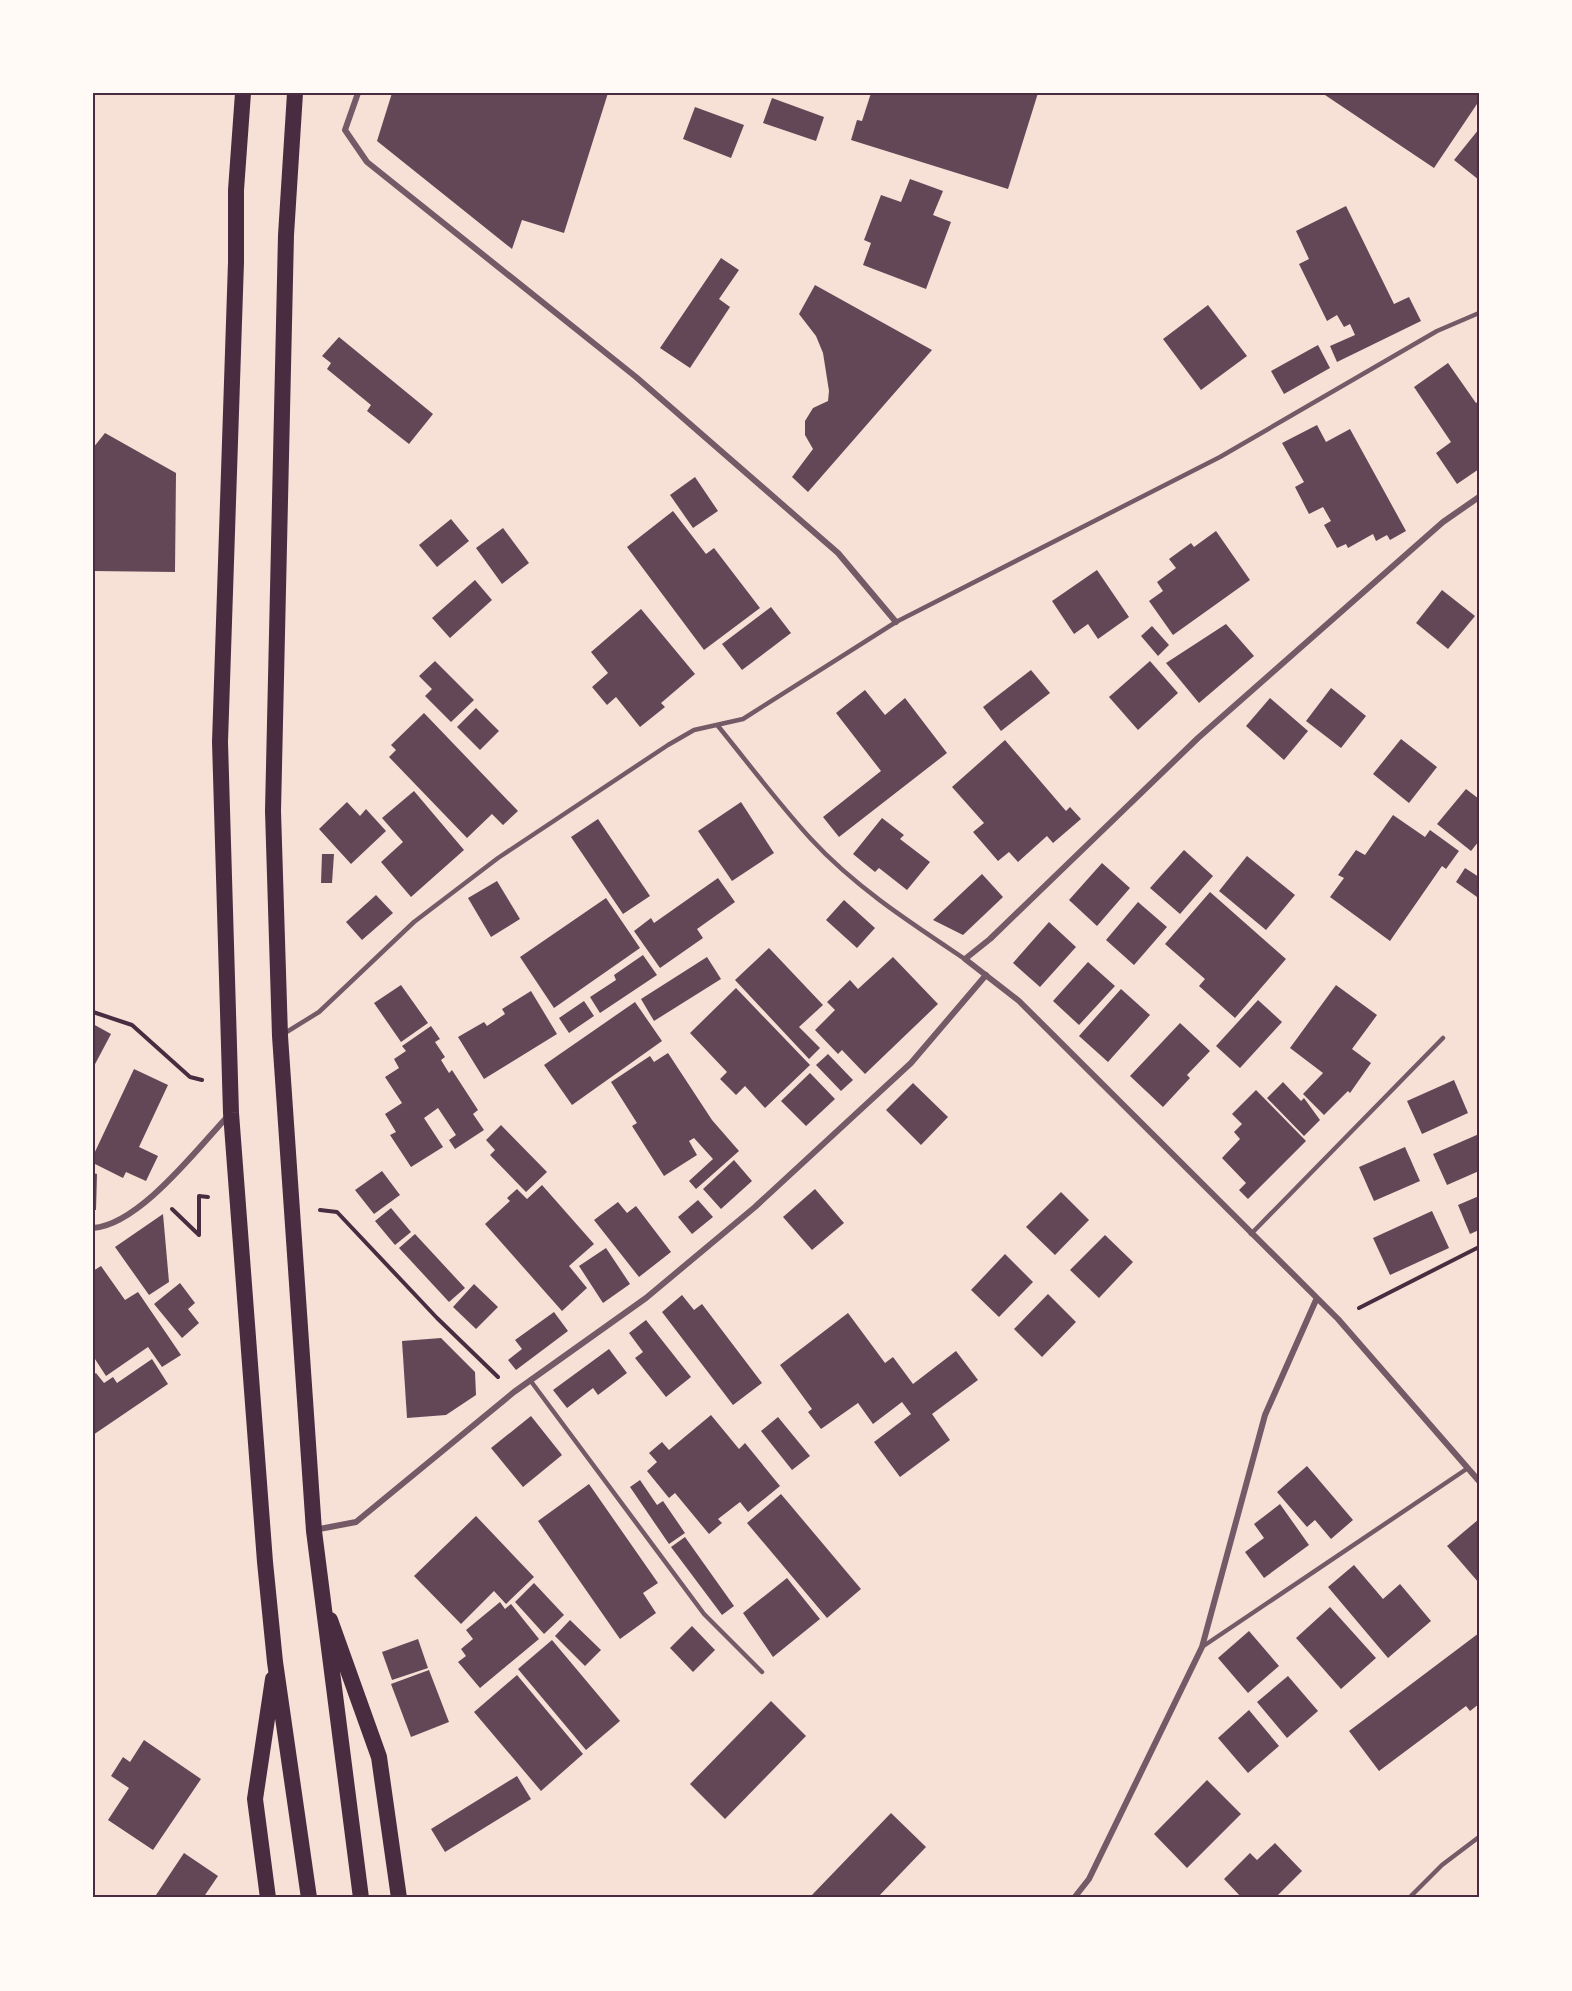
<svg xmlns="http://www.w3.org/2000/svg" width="1572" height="1991" font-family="Roboto,sans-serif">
	<rect width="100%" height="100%" fill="#f7e1d7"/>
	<g fill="#644757">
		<path d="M392 93H608L564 233 522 220 512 249 377 141Z"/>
		<path d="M871 93H1038L1008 189 851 140 857 120 862 121Z"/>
		<path d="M1322 93H1479V101L1434 168Z"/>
		<path d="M772 98 824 117 816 141 763 123Z"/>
		<path d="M695 107 744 125 731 158 683 139Z"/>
		<path d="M1479 129V180L1454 160Z"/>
		<path d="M910 179 943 191 933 215 951 222 926 289 863 265 871 243 864 240 881 195 901 202Z"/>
		<path d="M1346 206 1394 304 1409 297 1421 321 1337 362 1330 346 1355 335 1350 324 1344 327 1337 315 1327 321 1299 264 1309 259 1296 231Z"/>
		<path d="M721 258 739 270 719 299 730 307 690 368 660 348Z"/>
		<path d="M815 285 932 350 808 492 792 477 813 449 805 435V421L813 408 828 401 829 391 823 353 816 336 799 314Z"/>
		<path d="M1208 305 1247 356 1201 390 1163 339Z"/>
		<path d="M339 337 433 414 409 444 367 411 371 405 327 369 331 363 322 356Z"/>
		<path d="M1318 345 1330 368 1284 394 1271 371Z"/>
		<path d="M1448 363 1476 403 1479 401V469L1457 484 1436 453 1451 442 1414 387Z"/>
		<path d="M1317 425 1326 442 1350 429 1406 531 1390 540 1387 535 1376 541 1373 534 1348 548 1346 544 1337 548 1324 525 1331 521 1323 507 1309 514 1295 487 1304 482 1282 443Z"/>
		<path d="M105 433 176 473 175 572 93 571V448Z"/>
		<path d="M695 477 718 511 693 528 670 495Z"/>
		<path d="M673 511 706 554 714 548 760 608 704 650 627 547Z"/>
		<path d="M451 519 469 541 437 567 419 545Z"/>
		<path d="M503 528 529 563 502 584 476 548Z"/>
		<path d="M1216 531 1250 580 1173 635 1149 601 1163 591 1157 582 1176 568 1169 559 1191 543 1194 547Z"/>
		<path d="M1097 570 1129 617 1098 639 1088 624 1074 634 1052 601Z"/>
		<path d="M475 580 492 600 450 638 432 618Z"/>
		<path d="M1442 590 1475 616 1448 649 1416 623Z"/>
		<path d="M771 607 791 633 742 670 722 644Z"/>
		<path d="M641 609 695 674 661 703 665 707 640 727 616 697 607 705 592 687 608 673 591 652Z"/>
		<path d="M1226 624 1254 656 1199 703 1166 663Z"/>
		<path d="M1152 626 1169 645 1158 656 1141 636Z"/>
		<path d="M435 661 474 700 451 722 425 696 432 689 419 676Z"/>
		<path d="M1150 661 1178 693 1138 730 1109 697Z"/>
		<path d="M1031 670 1050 693 1001 731 983 707Z"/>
		<path d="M1331 688 1366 716 1341 748 1306 721Z"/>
		<path d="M865 690 885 715 905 698 947 753 839 837 823 817 881 771 836 713Z"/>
		<path d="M1270 698 1308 731 1284 760 1246 726Z"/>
		<path d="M476 708 499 731 480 750 457 727Z"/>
		<path d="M424 713 518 811 503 825 492 814 467 838 389 757 396 750 391 745Z"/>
		<path d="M1401 739 1437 767 1409 803 1373 774Z"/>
		<path d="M1005 740 1066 811 1070 807 1081 819 1053 843 1047 836 1018 862 1009 852 998 861 973 832 984 823 952 787Z"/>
		<path d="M1466 789 1479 799V841L1471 851 1437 824Z"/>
		<path d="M414 791 464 850 411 897 381 862 403 842 382 818Z"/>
		<path d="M347 802 360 816 366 809 386 831 351 864 319 829Z"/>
		<path d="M741 802 774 853 732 881 698 831Z"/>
		<path d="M1393 815 1425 837 1430 830 1459 851 1446 869 1442 866 1390 941 1330 897 1344 878 1338 875 1356 850 1365 855Z"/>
		<path d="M882 818 904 835 900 839 930 862 907 890 879 868 875 872 853 854Z"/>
		<path d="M598 819 650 896 623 914 571 837Z"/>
		<path d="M1184 850 1213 876 1180 914 1150 888Z"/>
		<path d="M322 854H334L332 883H321Z"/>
		<path d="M1247 856 1295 895 1266 930 1219 891Z"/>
		<path d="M1102 863 1130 888 1097 926 1069 900Z"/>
		<path d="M1465 868 1479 877 1477 897 1456 882Z"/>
		<path d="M982 874 1003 897 963 935 933 920Z"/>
		<path d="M718 878 735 902 697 929 703 938 660 968 634 931 651 918 654 923Z"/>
		<path d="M497 881 520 919 491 937 468 898Z"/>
		<path d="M1210 892 1286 959 1235 1018 1199 986 1205 979 1165 944Z"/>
		<path d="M376 895 393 913 362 940 346 922Z"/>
		<path d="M606 898 640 948 554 1008 520 957Z"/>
		<path d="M844 900 875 928 857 948 826 920Z"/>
		<path d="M1138 902 1167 927 1134 965 1106 940Z"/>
		<path d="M1049 922 1076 947 1040 987 1013 963Z"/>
		<path d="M769 948 823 1005 799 1027 820 1048 809 1059 735 980Z"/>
		<path d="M643 955 657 975 600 1013 590 997 616 980 614 975Z"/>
		<path d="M707 957 721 979 654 1021 641 999Z"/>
		<path d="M893 957 938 1004 865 1074 842 1050 838 1054 815 1030 835 1010 827 1002 850 980 858 989Z"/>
		<path d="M1088 962 1115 986 1079 1025 1053 1001Z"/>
		<path d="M401 985 428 1023 401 1042 374 1003Z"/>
		<path d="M1336 985 1377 1015 1352 1049 1371 1063 1350 1093 1348 1091 1324 1115 1303 1094 1323 1073 1290 1048Z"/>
		<path d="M736 988 810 1065 765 1108 745 1086 736 1095 720 1079 727 1072 690 1033Z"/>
		<path d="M1121 989 1150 1015 1108 1062 1079 1036Z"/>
		<path d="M531 991 557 1034 484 1079 458 1037 484 1022 487 1026 505 1014 502 1009Z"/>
		<path d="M1258 1000 1282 1022 1240 1068 1216 1046Z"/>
		<path d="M584 1001 594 1016 569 1033 559 1018Z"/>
		<path d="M635 1002 662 1041 572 1105 544 1065Z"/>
		<path d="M1180 1023 1210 1051 1187 1075 1190 1078 1163 1107 1130 1076Z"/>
		<path d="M93 1024 111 1034 93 1068Z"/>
		<path d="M431 1026 440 1039 435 1042 445 1057 441 1060 449 1073 452 1070 478 1110 473 1114 484 1130 455 1149 449 1140 456 1135 438 1108 424 1118 443 1147 411 1167 390 1135 396 1132 385 1114 402 1103 385 1077 399 1068 394 1059 406 1051 402 1046Z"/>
		<path d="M668 1053 712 1120 739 1151 696 1189 689 1181 713 1159 694 1138 689 1141 697 1155 664 1176 632 1126 637 1123 611 1082 650 1056 654 1062Z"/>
		<path d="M828 1054 853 1080 841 1091 816 1065Z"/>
		<path d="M134 1069 168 1085 139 1147 158 1156 146 1181 126 1172 123 1178 93 1163V1156Z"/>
		<path d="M810 1073 835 1099 806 1126 781 1101Z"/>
		<path d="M1454 1080 1468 1113 1422 1134 1407 1101Z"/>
		<path d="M1283 1082 1301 1101 1304 1098 1320 1120 1304 1136 1267 1098Z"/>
		<path d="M913 1083 948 1117 921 1145 886 1110Z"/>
		<path d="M1256 1090 1306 1141 1248 1199 1239 1190 1246 1183 1222 1158 1240 1139 1234 1132 1242 1124 1232 1114Z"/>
		<path d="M501 1125 547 1172 526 1192 490 1155 495 1150 486 1140Z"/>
		<path d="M1479 1134V1171L1447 1185 1433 1154Z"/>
		<path d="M1405 1147 1420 1181 1374 1201 1359 1167Z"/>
		<path d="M734 1160 752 1181 721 1209 703 1189Z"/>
		<path d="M382 1171 400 1195 374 1214 355 1190Z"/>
		<path d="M93 1173 97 1174 96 1210H93Z"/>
		<path d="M542 1185 594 1244 569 1266 587 1288 562 1311 485 1224 510 1201 507 1198 517 1189 527 1199Z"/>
		<path d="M815 1189 844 1223 812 1250 783 1217Z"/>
		<path d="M1061 1192 1089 1220 1055 1255 1026 1227Z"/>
		<path d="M1479 1196V1230L1470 1234 1458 1205Z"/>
		<path d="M698 1200 713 1217 692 1234 678 1217Z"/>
		<path d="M618 1202 627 1213 636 1206 671 1252 639 1277 594 1220Z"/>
		<path d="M391 1208 411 1232 395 1245 375 1221Z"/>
		<path d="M1432 1211 1449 1248 1390 1275 1373 1238Z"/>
		<path d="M163 1214 169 1282 149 1295 115 1247Z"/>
		<path d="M415 1234 465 1288 449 1302 399 1248Z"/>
		<path d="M1105 1235 1133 1262 1099 1298 1070 1270Z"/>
		<path d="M606 1248 630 1284 603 1303 579 1266Z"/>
		<path d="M1005 1254 1033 1282 999 1317 971 1290Z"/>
		<path d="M101 1266 125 1300 138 1292 181 1355 162 1367 148 1347 106 1376 93 1356V1271Z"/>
		<path d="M180 1283 195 1303 188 1309 199 1323 182 1338 154 1304Z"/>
		<path d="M474 1284 498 1307 476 1329 453 1307Z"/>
		<path d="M1048 1294 1076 1322 1042 1357 1014 1329Z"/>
		<path d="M682 1295 694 1310 702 1304 762 1383 733 1405 662 1312Z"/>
		<path d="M554 1312 568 1331 516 1370 508 1360 522 1349 515 1340Z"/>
		<path d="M848 1313 885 1363 893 1357 913 1384 956 1351 978 1380 932 1414 950 1440 900 1477 874 1442 911 1414 902 1402 873 1424 858 1403 821 1429 808 1412 812 1409 780 1365Z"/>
		<path d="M646 1320 691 1377 666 1397 635 1358 643 1352 629 1333Z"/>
		<path d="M441 1338 475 1372 476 1395 446 1415 407 1418 402 1341Z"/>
		<path d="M609 1349 627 1373 598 1395 593 1388 567 1408 553 1390Z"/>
		<path d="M152 1359 168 1384 93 1435V1375L96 1373 104 1383 113 1377 117 1383Z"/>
		<path d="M711 1415 739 1449 745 1443 780 1486 748 1512 740 1502 718 1519 722 1523 709 1534 675 1493 669 1498 647 1471 657 1462 649 1453 662 1442 669 1450Z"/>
		<path d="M531 1416 562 1455 523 1487 491 1448Z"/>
		<path d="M778 1417 810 1456 792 1470 761 1431Z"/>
		<path d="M1307 1466 1353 1520 1331 1539 1315 1520 1307 1527 1277 1492Z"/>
		<path d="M640 1480 657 1505 663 1501 685 1533 669 1544 630 1487Z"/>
		<path d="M589 1484 658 1583 643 1593 656 1613 620 1639 538 1521Z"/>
		<path d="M781 1494 861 1589 827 1618 747 1523Z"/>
		<path d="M1280 1504 1309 1545 1264 1578 1245 1552 1264 1538 1254 1524Z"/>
		<path d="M476 1516 534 1577 506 1604 494 1591 461 1624 414 1576Z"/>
		<path d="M1479 1519V1583L1447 1546Z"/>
		<path d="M685 1537 734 1606 722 1615 671 1547Z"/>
		<path d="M1354 1565 1383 1599 1400 1584 1431 1621 1388 1658 1328 1587Z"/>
		<path d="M787 1578 820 1619 773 1657 743 1613Z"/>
		<path d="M534 1583 564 1615 544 1634 515 1602Z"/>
		<path d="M500 1602 505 1609 511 1604 539 1639 480 1688 458 1662 466 1656 461 1649 473 1639 466 1630Z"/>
		<path d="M1330 1607 1376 1658 1341 1689 1296 1638Z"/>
		<path d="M570 1620 601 1650 585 1666 555 1636Z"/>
		<path d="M692 1626 715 1650 693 1672 670 1648Z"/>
		<path d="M1249 1631 1279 1666 1248 1693 1218 1658Z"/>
		<path d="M1479 1633V1704L1470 1711 1466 1706 1379 1771 1349 1731Z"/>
		<path d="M418 1639 428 1668 392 1680 382 1652Z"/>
		<path d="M552 1640 620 1721 586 1750 518 1669Z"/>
		<path d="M429 1670 449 1722 411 1737 391 1684Z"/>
		<path d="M517 1675 583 1754 541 1791 474 1712Z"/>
		<path d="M1288 1676 1318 1711 1287 1738 1257 1702Z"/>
		<path d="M771 1701 806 1736 725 1819 690 1784Z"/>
		<path d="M1249 1710 1279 1746 1248 1773 1218 1738Z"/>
		<path d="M144 1740 201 1779 153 1850 108 1820 129 1788 111 1776 123 1757 130 1762Z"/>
		<path d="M517 1776 531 1799 445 1852 431 1829Z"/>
		<path d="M1207 1780 1241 1814 1187 1868 1154 1834Z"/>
		<path d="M891 1813 926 1847 877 1898H813L811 1896Z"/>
		<path d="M1275 1843 1302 1871 1275 1898H1242L1224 1879 1250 1853 1257 1860Z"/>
		<path d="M184 1853 218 1876 203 1898H154Z"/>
	</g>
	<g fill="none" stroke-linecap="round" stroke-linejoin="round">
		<g stroke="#4a2c40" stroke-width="4">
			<path d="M93 1012 132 1025 190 1077 202 1080"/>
			<path d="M172 1209 199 1235V1196L208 1197"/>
			<path d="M320 1210 337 1212 437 1318 498 1377"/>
			<path d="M1359 1308 1479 1247"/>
		</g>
		<g stroke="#755966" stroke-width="4.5">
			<path d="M718 726C749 764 778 803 811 839 855 887 911 923 965 959"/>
			<path d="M285 1033 319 1012 414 922 498 858 668 745 694 730 743 719 896 622 1220 457 1437 331 1479 313"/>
			<path d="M1251 1234 1443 1038"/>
			<path d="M530 1380 704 1614 762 1672"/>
			<path d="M1202 1647 1468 1468"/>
			<path d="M1409 1898 1442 1865 1479 1837"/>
		</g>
		<g stroke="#755966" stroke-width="6">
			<path d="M358 93 345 130 367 162 636 377 838 553 896 622"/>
			<path d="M1479 497 1443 522 1198 738 990 939 965 959 1019 1001 1338 1319 1479 1481"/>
			<path d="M93 1228C139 1225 197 1149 228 1116"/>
			<path d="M314 1530 356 1522 514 1392 646 1298 755 1207 911 1063 986 975"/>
			<path d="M1074 1898 1089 1879 1202 1647 1265 1415 1316 1300"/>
		</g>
		<g stroke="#4a2c40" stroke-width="16">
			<path d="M243 93 236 190V262L220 742 231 1113 265 1562 275 1662 309 1898"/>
			<path d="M295 93 286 235 273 811 280 1036 314 1531 361 1898"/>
			<path d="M330 1620 379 1757 399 1898"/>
			<path d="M268 1898 255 1799 273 1679"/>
		</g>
	</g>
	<rect width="1572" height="1991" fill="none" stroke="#fffaf5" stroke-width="189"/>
	<rect x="94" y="94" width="1384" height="1802" fill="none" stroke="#4a2c40" stroke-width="2"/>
</svg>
